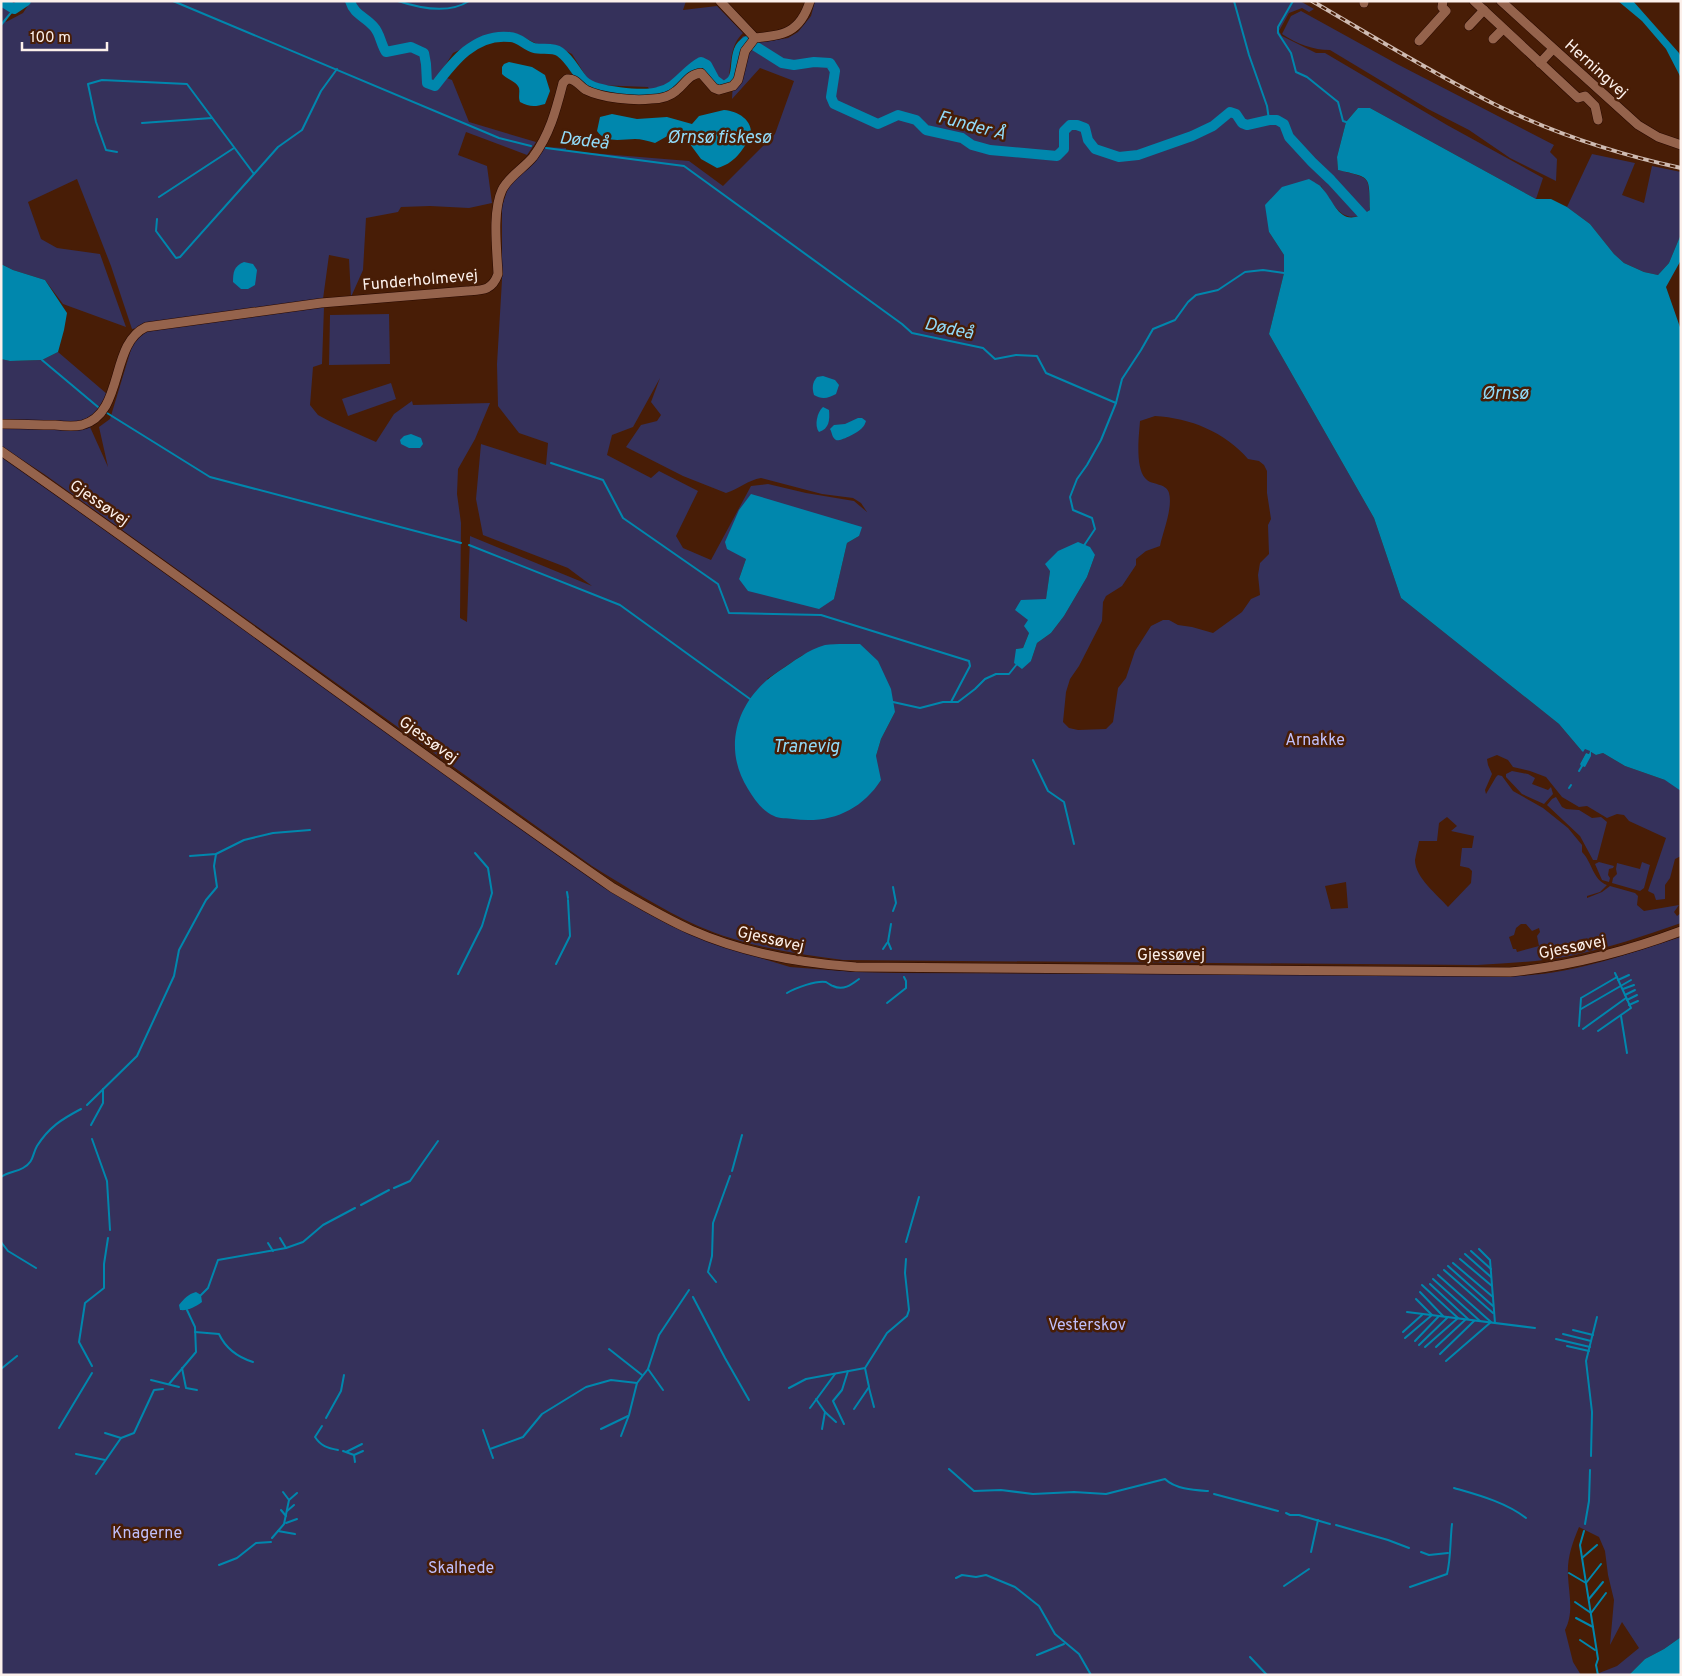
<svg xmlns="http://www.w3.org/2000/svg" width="1682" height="1676" font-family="Overpass,sans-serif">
	<rect width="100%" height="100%" fill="#481d06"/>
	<g fill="#35315b" fill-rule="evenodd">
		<path d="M1 1H22C13 6 9 12 6 22L23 13 31 1H686L683 10 717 6 743 33C731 44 731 61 729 76L726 80 723 81 717 78 710 63 698 60 691 64 673 85 650 91 648 87 596 85 589 81 572 54 555 45H539L519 35 504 33 490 36 453 53 439 75 452 80 469 122 536 142 527 155 466 132 458 155 487 166 492 203 469 208 430 206 401 207 398 212 366 218 363 270 351 297 349 259 329 255 323 299 239 310 132 329 111 266 77 179 28 202 41 239 57 248 100 254 126 327 63 304 45 280 13 270 1 264Z"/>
		<path d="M815 1H1300L1314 9 1309 12 1302 8 1289 13 1279 31 1282 36 1316 53H1325L1447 125 1543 178 1536 199 1370 108H1358L1346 122 1337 157 1338 170C1373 179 1368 175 1370 210 1344 228 1335 207 1321 186L1269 232 1284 255V273L1269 334 1374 518 1401 598 1559 724 1581 750 1585 748 1590 751 1589 754 1586 753 1580 764 1584 767 1591 752 1596 755 1603 753 1625 766 1665 780H1681V856L1675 859 1670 878 1665 885V899L1656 900 1654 894 1648 891 1666 838 1629 821 1624 815 1617 814 1607 818 1587 806 1579 807 1562 797 1546 777 1530 771 1513 767 1508 760 1497 755 1487 759 1488 765 1492 774 1485 790 1486 794 1496 777 1498 775 1502 776 1513 791 1543 808 1568 828 1582 845V852C1592 862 1593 880 1607 885L1600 892 1587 896V898L1602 892 1610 886 1635 893 1638 896 1637 905 1644 911 1679 905 1674 912 1677 916 1681 913V923C1644 936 1608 948 1570 956 1539 962 1508 963 1477 965L843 960C794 954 744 946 698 926 661 909 626 887 592 866L44 474 1 446V427H90L108 467 99 427 110 419 132 346 140 334 150 331 324 307 322 364 313 367 310 405 318 415 331 422 376 442 394 414 412 401 413 405 490 403 475 439 458 469 457 494 461 523 460 618 467 622 470 536 592 586 568 568 483 535 476 499 481 444 546 465 548 443 519 433 498 406 497 364 502 280V206L508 188 544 147 566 148V151L689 161 723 186 775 134 794 81 760 68 732 99 735 48 743 36 763 42 788 38 798 32 811 16ZM660 378 651 402 661 415 657 421 641 425 626 447 683 476 726 493C739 489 748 480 761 478L822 494 853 498 861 503 867 512 854 501 806 493 768 484 751 486 711 560 683 548 676 536 698 491 659 471 651 478 607 455 612 435 633 427ZM1155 416C1190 418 1225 432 1248 459L1259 461 1264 465 1267 471V493L1271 519 1268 525 1269 554 1260 563 1258 575 1260 595 1251 599 1242 612 1213 633 1192 627 1178 625 1169 620H1163L1151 626 1135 651 1126 678 1118 688 1113 722 1106 729 1078 730 1069 728 1063 722 1066 692 1070 679 1079 666 1102 621 1103 602 1106 596 1122 586 1136 565V559L1146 551 1160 546C1163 531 1173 508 1169 493 1166 482 1151 486 1145 478 1135 466 1139 435 1140 421ZM859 536 847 543 834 599 739 579 746 559ZM1095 555 1087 577 1064 616 1051 633 1037 643 1031 661 1016 649 1023 648 1029 633 1028 620 1021 600H1046L1050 571ZM824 646 895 712 881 739 876 756 767 679 801 656ZM1447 817 1457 826 1451 831 1474 836 1472 848H1462L1460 866 1469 868 1472 871 1471 883 1448 907C1438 895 1415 878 1415 860 1416 854 1418 847 1419 841H1437L1439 823ZM1346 882 1348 908 1331 909 1325 886ZM1521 924H1526L1532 931 1539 928 1540 932 1537 936 1539 946 1517 952 1516 949H1513L1509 937 1514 935 1516 928Z"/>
		<path d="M1301 11 1397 64 1554 145 1550 152 1557 159 1556 181 1510 158 1469 130 1428 109 1330 50C1313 50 1297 44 1282 34L1291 16Z"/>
		<path d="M1592 154 1635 163 1622 195 1644 203 1652 166 1681 172V234L1669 263 1658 275 1644 272 1624 263 1614 254 1590 224 1567 207Z"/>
		<path d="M389 314 390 364 329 365 330 315Z"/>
		<path d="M58 352 107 394 94 415 77 422 1 420V359L10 361 42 360Z"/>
		<path d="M391 383 396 399 348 416 342 399Z"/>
		<path d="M1 456 565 860 641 910 671 926 718 945 790 967 855 972 897 973 1517 976C1574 974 1627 954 1681 937V1637L1664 1649 1645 1659 1629 1675H1594L1617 1666 1639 1648 1622 1622 1610 1645 1614 1600 1608 1575 1605 1551 1599 1537 1579 1527C1572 1544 1567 1558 1568 1576 1569 1595 1574 1613 1565 1630L1573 1662 1581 1675H1Z"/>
		<path d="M1512 771 1528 774 1535 778 1532 784 1548 790 1551 787 1553 794 1544 804 1522 794 1506 777V774Z"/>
		<path d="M1556 797 1562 807 1566 809 1579 810 1592 818 1601 817 1607 822 1597 860H1593L1580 836 1547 805 1552 799Z"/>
		<path d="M1599 862 1614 866 1613 868 1609 869 1608 875 1610 878 1609 882 1602 880 1595 864Z"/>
		<path d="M1642 862 1650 865 1644 888 1640 891 1612 883 1613 878 1617 874 1616 869 1617 863 1640 869Z"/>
	</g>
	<g fill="#0087ad">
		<path d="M1618 1H1633L1679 53 1681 57V78L1666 49 1642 21Z"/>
		<path d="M509 62 532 67 545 75 550 91 545 104C535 107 529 107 520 102 518 97 520 93 519 88 516 81 508 80 502 74V67L504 64Z"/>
		<path d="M1358 108H1370L1536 199H1551L1567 207 1590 224 1614 254 1624 263 1644 272 1658 275 1669 263 1681 234V260L1666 287 1681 330V791L1665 780 1625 766 1603 753 1596 755 1591 752V756L1585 767 1581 766 1580 764 1586 753 1589 754 1590 751 1585 749 1583 752 1581 750 1559 724 1401 598 1374 518 1269 334 1284 273V255L1269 232 1265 205 1282 187 1309 179C1313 182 1319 184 1322 188 1337 205 1340 230 1370 210 1369 175 1372 178 1338 170L1337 157 1346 122Z"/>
		<path d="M724 110C738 111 753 120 751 136 742 151 734 164 717 168L701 159 687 140 676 134H671L655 143C648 141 641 139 635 139 622 139 606 144 597 131L600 117 612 114 637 119 667 117 692 124 699 116Z"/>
		<path d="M244 262 253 264 257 270 255 285 248 289H241L233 282C233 272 234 266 244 262Z"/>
		<path d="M1 264 13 270 45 280 67 313 64 330 58 352 42 360 10 361 1 359Z"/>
		<path d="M823 376 835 380 839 385 836 394C829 398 822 400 814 395 812 388 812 383 817 377Z"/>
		<path d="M823 407 829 410C830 420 829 429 819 432 814 426 817 412 823 407Z"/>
		<path d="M858 418H862L866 421C865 424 864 426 862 428 859 432 840 442 836 440 832 438 832 432 830 429L834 425 845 424Z"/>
		<path d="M411 434 421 438 423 444 420 448H409L401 444 400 440 404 436Z"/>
		<path d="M751 494 862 527 859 536 847 543 834 599 819 609 748 591 739 579 746 559 727 549 725 542 739 510Z"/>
		<path d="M1078 542 1090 547 1095 555 1087 577 1064 616 1051 633 1037 643 1031 661 1022 669 1014 663 1016 649 1023 648 1029 633 1024 626 1028 620 1015 610 1021 600 1046 599 1050 571 1045 564 1058 551Z"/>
		<path d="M844 644H860L878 661 891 689 895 712 881 739 876 756 881 780C861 811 830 824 793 819 788 818 779 819 774 816 763 812 754 799 748 789 721 746 738 698 779 671 793 662 809 649 825 645 831 644 838 644 844 644Z"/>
		<path d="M196 1292 201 1295 202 1302C195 1307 188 1311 180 1310L179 1305C184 1299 188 1294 196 1292Z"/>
		<path d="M1681 1637V1675H1629L1645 1659 1664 1649Z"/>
	</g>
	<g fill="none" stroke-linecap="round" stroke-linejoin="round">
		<g stroke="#0087ad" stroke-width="2">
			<path d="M173 1 499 138 531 146"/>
			<path d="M398 1C419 8 449 14 469 1"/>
			<path d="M1234 1 1249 55 1267 106 1269 120"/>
			<path d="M1293 1 1278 27V33L1291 53 1296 72 1307 77 1338 102 1343 121 1346 122"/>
			<path d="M1 25 14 9"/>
			<path d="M142 123 212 118"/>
			<path d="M546 148 684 166 902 324 912 333 983 348 995 359 1016 355 1037 356 1046 373 1116 403 1122 379 1141 350 1153 329 1175 320 1188 302 1196 295 1218 290 1245 272 1263 270 1284 273"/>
			<path d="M117 152 106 150 96 122 88 84 102 80 187 84 254 174 278 147 302 130 321 91 337 69"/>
			<path d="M159 197 234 148"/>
			<path d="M157 219 156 231 176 258 180 257 254 174"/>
			<path d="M42 360 98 407"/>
			<path d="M107 413 210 477 461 543"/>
			<path d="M551 463 603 480 623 518 718 584 729 613 821 615 969 661 970 666 951 702"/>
			<path d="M469 545 620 605 750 699"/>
			<path d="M1083 547 1095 529 1092 518 1073 510 1070 497 1077 479 1087 465 1101 440 1116 403"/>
			<path d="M893 702 920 708 943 702H958L975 689 985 679 996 674H1009L1017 664"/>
			<path d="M1033 760 1048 791 1064 802 1074 844"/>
			<path d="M1579 771 1582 766"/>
			<path d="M1569 788 1571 785"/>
			<path d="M190 856 216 854 244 840 273 833 310 830"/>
			<path d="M893 887 896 903 893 911"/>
			<path d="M567 892 568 898"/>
			<path d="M883 949 887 943"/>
			<path d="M891 949 888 942 891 924"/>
			<path d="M556 964 570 936 568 900"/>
			<path d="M458 974 482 926 492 893 488 868 475 853"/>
			<path d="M1618 980 1629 975"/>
			<path d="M1623 989 1634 985"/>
			<path d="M787 993C795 988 817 980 826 982 826 982 832 986 833 986 843 991 851 985 859 979"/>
			<path d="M1625 995 1635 990"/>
			<path d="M1627 1000 1637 995"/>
			<path d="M887 1003 906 988V981L904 977"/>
			<path d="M1629 1005 1638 1001"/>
			<path d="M1581 1009 1631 980"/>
			<path d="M1621 1016 1627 1053"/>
			<path d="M1579 1026 1581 998 1617 977"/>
			<path d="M1583 1029 1626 998"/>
			<path d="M1598 1031 1631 1008 1615 973"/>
			<path d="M87 1105 137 1056 174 976 179 950 206 900 217 887 214 866 216 854"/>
			<path d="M91 1125 103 1103V1089"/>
			<path d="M92 1139 107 1181 110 1230"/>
			<path d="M732 1171 742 1135"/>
			<path d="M1 1177C8 1172 16 1172 23 1168 34 1162 32 1155 37 1146 49 1127 62 1119 81 1109"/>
			<path d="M394 1188 410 1181 438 1141"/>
			<path d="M361 1205 389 1190"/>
			<path d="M280 1238 286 1248"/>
			<path d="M1 1242 8 1251 36 1268"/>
			<path d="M906 1242 919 1197"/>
			<path d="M268 1243 273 1251"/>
			<path d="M1479 1249 1490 1260 1495 1323"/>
			<path d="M1471 1251 1491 1269"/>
			<path d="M1465 1254 1491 1277"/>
			<path d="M1460 1259 1492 1286"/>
			<path d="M1453 1263 1493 1297"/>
			<path d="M1448 1266 1493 1306"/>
			<path d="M1444 1270 1493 1313"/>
			<path d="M1438 1275 1491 1322 1446 1361"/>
			<path d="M1433 1279 1480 1321"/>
			<path d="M716 1282 708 1272 712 1256 713 1223 730 1176"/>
			<path d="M1430 1284 1468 1319"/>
			<path d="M1422 1285 1458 1318 1425 1347"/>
			<path d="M1420 1292 1443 1316"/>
			<path d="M201 1295 208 1288 218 1260 286 1248 303 1242 323 1225 355 1208"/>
			<path d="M693 1297 725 1358 749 1400"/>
			<path d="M1407 1312 1535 1328"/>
			<path d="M1573 1330 1593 1335"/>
			<path d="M195 1332 219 1334C226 1349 237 1357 253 1362"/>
			<path d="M1403 1332 1423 1314"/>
			<path d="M1563 1334 1591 1341"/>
			<path d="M1405 1338 1432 1315 1416 1299"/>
			<path d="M1556 1339 1590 1347"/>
			<path d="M1415 1341 1439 1316"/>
			<path d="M1419 1345 1448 1317"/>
			<path d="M1567 1346 1589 1351"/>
			<path d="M1436 1347 1465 1320"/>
			<path d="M609 1349 642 1375"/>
			<path d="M1440 1354 1474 1321"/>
			<path d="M92 1366 79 1342 85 1303 104 1288V1264L108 1238"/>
			<path d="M182 1368 186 1388 197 1390"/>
			<path d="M1 1369 17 1356"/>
			<path d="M648 1369 663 1390"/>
			<path d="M151 1380 179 1387"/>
			<path d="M169 1384 196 1352 195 1327 187 1310"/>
			<path d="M789 1388 806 1379 865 1368 887 1333 907 1316 909 1310 905 1273 906 1259"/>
			<path d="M869 1388 874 1407"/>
			<path d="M816 1399 825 1412 836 1422"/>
			<path d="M810 1408 835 1374"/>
			<path d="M854 1409 869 1387 865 1368"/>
			<path d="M326 1418 341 1391 344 1375"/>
			<path d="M844 1424 833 1401 842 1390 848 1371"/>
			<path d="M322 1426 315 1437C321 1446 327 1448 338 1450"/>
			<path d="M59 1428 92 1373"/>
			<path d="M601 1429 628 1416"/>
			<path d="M822 1429 825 1412"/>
			<path d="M483 1430 493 1458"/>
			<path d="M105 1433 121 1438"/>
			<path d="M621 1436 629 1415 637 1383 648 1369 659 1335 689 1290"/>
			<path d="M490 1449 523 1437 542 1414 586 1387 611 1380 637 1383"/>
			<path d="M343 1451 354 1455 363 1451"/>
			<path d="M346 1452 362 1444"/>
			<path d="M76 1454 105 1460"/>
			<path d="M354 1455 355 1462"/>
			<path d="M1591 1456 1592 1412 1586 1361 1597 1317"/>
			<path d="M949 1469 974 1491 1001 1490 1033 1494 1074 1492 1106 1494 1165 1479C1175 1489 1194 1490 1208 1491"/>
			<path d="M96 1474 121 1438 134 1433 154 1390 163 1389"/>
			<path d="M1454 1488C1478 1495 1505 1502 1526 1518"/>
			<path d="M283 1492 289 1500"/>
			<path d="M1214 1494 1278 1511"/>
			<path d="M281 1510 286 1516"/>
			<path d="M287 1511 294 1505"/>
			<path d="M1286 1513 1290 1515H1299L1330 1524"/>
			<path d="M286 1523 297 1519"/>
			<path d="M1585 1524 1589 1501 1590 1470"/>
			<path d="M1336 1525 1388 1540 1409 1548"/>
			<path d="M278 1531 295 1534"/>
			<path d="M1584 1531 1580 1545 1598 1659 1596 1665 1598 1675"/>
			<path d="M272 1538 284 1524 289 1500 297 1493"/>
			<path d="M1311 1552 1318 1520"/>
			<path d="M1421 1552 1429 1555 1448 1553"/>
			<path d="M1582 1558 1597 1545"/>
			<path d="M219 1565 237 1558 256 1543 271 1542"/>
			<path d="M1569 1573 1586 1583 1601 1564"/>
			<path d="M956 1578 962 1575 976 1577 986 1575 1015 1587 1039 1606 1055 1634 1079 1654 1091 1675"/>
			<path d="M1284 1586 1309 1569"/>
			<path d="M1410 1587 1447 1574C1451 1558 1450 1541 1452 1524"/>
			<path d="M1589 1599 1603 1582"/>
			<path d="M1575 1602 1591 1613 1606 1593"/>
			<path d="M1576 1618 1593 1627"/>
			<path d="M1580 1640 1595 1650"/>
			<path d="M1037 1655 1064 1644"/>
			<path d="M1250 1657 1267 1675"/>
		</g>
		<g stroke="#0087ad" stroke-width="10">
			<path d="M1 1 14 9 26 1"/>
			<path d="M350 1C354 15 366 17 374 27 380 33 381 45 386 52L411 47 424 53 426 64 427 83 435 86C453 62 475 33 510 37 519 37 526 46 534 48 542 50 553 47 560 52 571 60 575 71 584 81 595 92 643 96 658 92 677 88 684 71 701 62L707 65 715 80 723 86C741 80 733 64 739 50 740 47 744 43 747 41L782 63 794 65 814 62 830 63 835 71 831 97 834 104 878 124 898 115 916 120 926 130 962 138 972 145 990 150 1057 156 1064 149V131L1070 125H1077L1085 128 1088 140 1095 149 1119 157 1138 155 1192 136 1213 126 1230 112 1236 114 1242 123 1247 125 1269 120H1277L1284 124 1289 137 1312 162 1331 180 1363 215"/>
		</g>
		<g stroke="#280900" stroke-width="10">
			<g id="minor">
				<path d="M720 1 755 38"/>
				<path d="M1474 1 1578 98 1585 96 1595 106 1598 120"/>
				<path d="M1501 1 1638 125 1658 137 1681 145"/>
				<path d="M1364 3V1"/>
				<path d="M1469 26 1484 10"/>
				<path d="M1493 39 1503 29"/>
				<path d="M1419 41 1446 11 1442 7 1443 1"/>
				<path d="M1540 63 1553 49"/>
				<path d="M1 424C19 424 37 425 55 425 64 426 73 427 82 425 125 413 109 344 146 327L321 303 467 291C482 290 492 291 498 274 497 250 492 212 502 190 508 177 524 168 533 157 550 134 556 110 563 83L567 79C576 78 579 86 586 90 602 98 634 101 651 99 660 99 669 97 676 91 685 84 689 74 701 73L714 88 719 90 733 86 738 80 745 51 755 38C784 35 800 33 810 1"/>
				<path d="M1 451C207 594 407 746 613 888 639 903 664 918 691 930 743 953 799 963 856 967L1510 972C1570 966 1625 952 1681 931"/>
			</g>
		</g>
		<use href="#minor" stroke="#95634c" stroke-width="9"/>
		<g stroke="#cfbbb2" stroke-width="4">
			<path id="rail" d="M1312 1C1372 36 1432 73 1494 104 1553 133 1616 154 1681 168"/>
		</g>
		<use href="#rail" stroke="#481d06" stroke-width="2" stroke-dasharray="5.5" stroke-linecap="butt"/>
	</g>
	<g text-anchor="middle" stroke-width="5" stroke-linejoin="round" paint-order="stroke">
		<g font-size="16" fill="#fcf0eb" stroke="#481d06">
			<text transform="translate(1597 68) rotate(42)" y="6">Herningvej</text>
			<text transform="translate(420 279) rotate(-5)" y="6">Funderholmevej</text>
			<text transform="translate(100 502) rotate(35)" y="6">Gjessøvej</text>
			<text transform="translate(429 739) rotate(36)" y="6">Gjessøvej</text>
			<text transform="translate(771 938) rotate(13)" y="6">Gjessøvej</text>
			<text transform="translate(1572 946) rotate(-11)" y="6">Gjessøvej</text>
			<text x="1171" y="960">Gjessøvej</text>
		</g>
		<g font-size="16" fill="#c0bffb" stroke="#481d06">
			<text x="1315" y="745">Arnakke</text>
			<text x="1087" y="1330">Vesterskov</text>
			<text x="147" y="1538">Knagerne</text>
			<text x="461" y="1573">Skalhede</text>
		</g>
		<g font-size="18" font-style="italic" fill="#91dbf9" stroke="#481d06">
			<text transform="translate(972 125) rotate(15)" y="6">Funder Å</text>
			<text x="719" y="143">Ørnsø fiskesø</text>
			<text transform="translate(584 140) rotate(7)" y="6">Dødeå</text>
			<text transform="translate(949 328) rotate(12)" y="6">Dødeå</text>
			<text x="1505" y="399">Ørnsø</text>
			<text x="806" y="752">Tranevig</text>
		</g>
	</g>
	<rect width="1682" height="1676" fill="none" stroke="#fcf0eb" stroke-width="5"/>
	<path d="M22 42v8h85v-8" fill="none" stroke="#fcf0eb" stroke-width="2.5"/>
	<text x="30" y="42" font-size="15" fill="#fcf0eb" stroke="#481d06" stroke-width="4" paint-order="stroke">100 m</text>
</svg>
